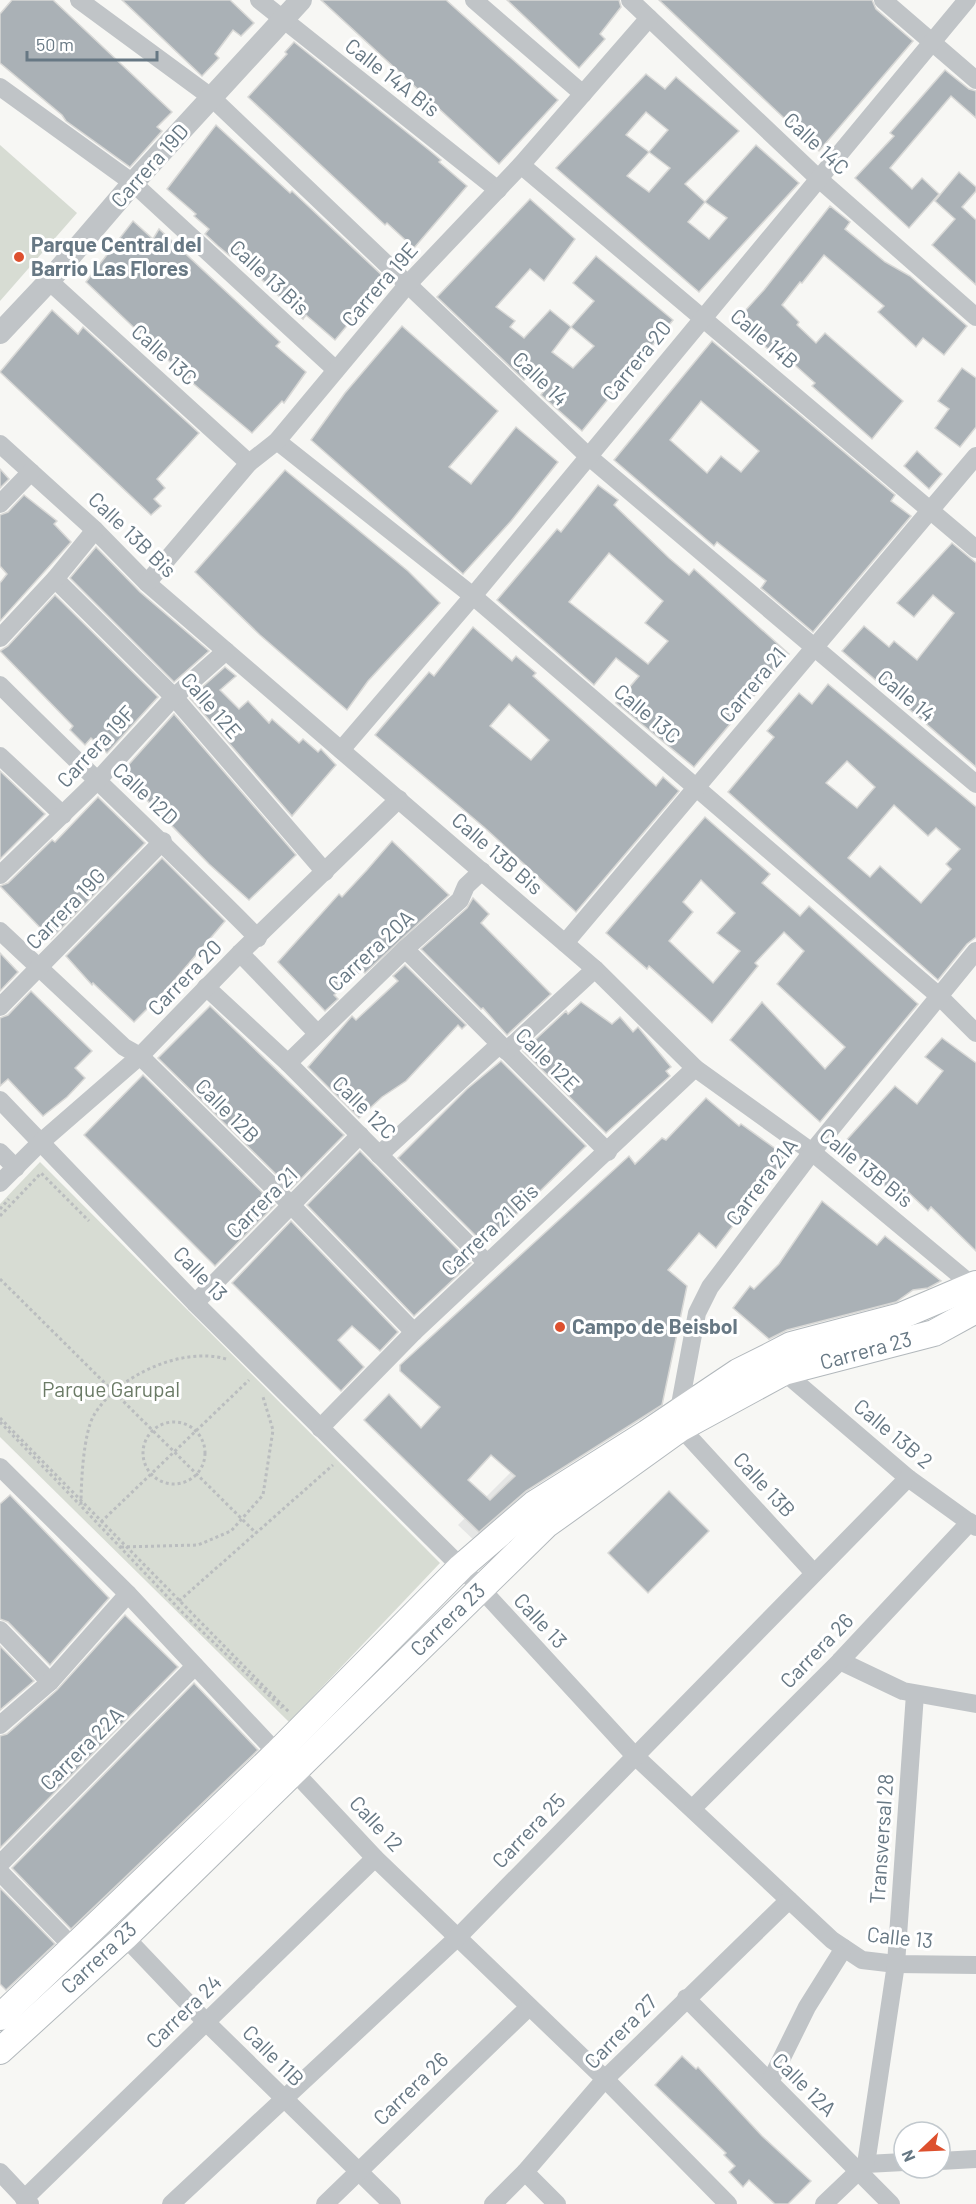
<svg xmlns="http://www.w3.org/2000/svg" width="976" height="2204" font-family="Barlow,sans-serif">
	<rect width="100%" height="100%" fill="#f7f7f4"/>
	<path fill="#e5e6e5" d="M511 1472 534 1494 478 1544 458 1525Z"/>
	<g fill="#d7dcd3">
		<path d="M0 145 77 213 0 301Z"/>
		<path d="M40 1162 440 1563 289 1722 0 1437V1204Z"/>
	</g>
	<g fill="#aab1b6" stroke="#d8d8d6" stroke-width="1.5" fill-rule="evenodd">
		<path d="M12 0H53L172 112 157 127 162 131 130 167 66 121 62 115 0 63V14Z"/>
		<path d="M122 0H230L254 23 241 36 233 30 215 54 219 58 202 76Z"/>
		<path d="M321 0H446L558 100 499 164Z"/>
		<path d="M507 0H619L621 7 600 34 605 39 579 68Z"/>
		<path d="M659 0H872L876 9 913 41 819 151Z"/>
		<path d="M294 42 429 150 441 160 439 162 467 186 414 248 387 223 385 225 248 97 287 54 285 52Z"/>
		<path d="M945 70 969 89 976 91V118L951 96 890 168 912 189 922 178 939 194 909 228 855 178 894 136 890 133Z"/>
		<path d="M646 74 665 89 676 77 739 131 685 184 705 202 756 145 799 183 699 292 556 168ZM646 112 668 130 649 152 626 135ZM649 152 670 168 649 192 627 176ZM705 202 727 218 709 239 688 222Z"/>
		<path d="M216 125 290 193 292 191 386 279 335 340 306 315 303 319 233 252 230 256 218 246 205 234 209 229 194 216 196 214 167 189Z"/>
		<path d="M959 172 976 187V191L962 207 976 220V285L932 245 955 219 935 201Z"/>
		<path d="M530 199 575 239 544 281 530 269 496 307 515 321 510 327 524 338 550 310 571 327 594 301 573 283 596 256 673 320 582 431 541 395 550 383 533 370 524 380 437 297ZM571 327 594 346 573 368 552 352Z"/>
		<path d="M830 206 850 222 845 229 885 262 910 276 967 326 944 355 923 338 916 347 878 312 884 306 824 255 802 283 800 282 782 305 799 322 797 325 816 343 825 333 903 401 872 439 812 386 815 383 777 349 773 353 735 322 764 290Z"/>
		<path d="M133 221 153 239 159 229 280 342 276 346 306 372 284 403 282 401 252 433 189 380 86 282Z"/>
		<path d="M52 310 78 334 83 327 199 433 157 479 165 488 154 499 161 506 151 515 0 372Z"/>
		<path d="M402 326 498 411 449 467 471 484 516 427 558 462 511 521 463 574 311 440 345 393Z"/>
		<path d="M712 341 895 495 891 501 911 516 813 632 761 588 766 581 717 542 714 546 614 460ZM701 401 759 451 741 472 721 456 707 473 670 440Z"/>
		<path d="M962 368 976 378V427L960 447 935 428 949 409 938 401Z"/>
		<path d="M917 451 942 474 929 489 904 466Z"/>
		<path d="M0 469 9 479 0 488Z"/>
		<path d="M285 470 408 571 440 603 368 681 347 710 260 635 195 572Z"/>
		<path d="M598 485 618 500 614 505 669 558 689 575 694 569 789 654 694 767 616 703 639 676 616 658 594 685 497 600 557 529 561 532ZM609 553 663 601 645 623 668 641 648 664 569 602Z"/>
		<path d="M24 495 57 521 54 524 71 542 0 621V583L7 574 0 566V515L8 512Z"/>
		<path d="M952 543 976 563V767L842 651 864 626 889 647 894 641 917 660 954 613 933 595 914 617 897 603Z"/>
		<path d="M96 547 140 592 209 651 174 682 70 578Z"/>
		<path d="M55 595 158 697 107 753 91 738 85 745 70 730 73 726 0 651 8 646Z"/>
		<path d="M473 627 512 661 516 656 536 673 533 676 656 786 663 777 679 791 576 912 485 828 375 735 429 672 434 676ZM509 704 549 740 531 760 490 726Z"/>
		<path d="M225 667 236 676 220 690 239 709 248 701 269 723 272 719 299 743 303 739 318 752 321 749 336 765 292 816 190 698Z"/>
		<path d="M828 684 976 807V937L967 944 938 980 728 792 774 737 767 731 799 693 812 704ZM847 761 875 787 857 808 826 783ZM894 805 928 836 936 828 960 849 946 864 951 869 921 903 880 866 870 877 848 858Z"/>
		<path d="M174 714 296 855 249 900 209 864 142 795 145 793 123 771Z"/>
		<path d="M0 771 45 814 0 859Z"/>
		<path d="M98 797 145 843 51 939 0 886 8 883 52 840 55 842Z"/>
		<path d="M705 817 770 874 762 883 800 916 809 906 918 1004 820 1122 730 1040 762 1002 825 1069 845 1047 777 984 804 951 784 932 755 963 758 966 712 1023 649 966 647 969 606 933ZM701 880 735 913 717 933 740 951 713 983 669 941 693 912 683 902Z"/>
		<path d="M392 841 449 895 365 973 362 970 334 995 338 999 325 1011 278 962 339 894 342 897 367 870Z"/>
		<path d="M162 858 225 921 167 989 134 1022 93 983 92 985 66 956Z"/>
		<path d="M473 898 489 914 481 923 551 994 507 1035 483 1008 481 1009 421 949 467 908Z"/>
		<path d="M0 953 18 972 0 991Z"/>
		<path d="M405 965 466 1025 462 1029 458 1025 406 1081 382 1097 359 1118 308 1067 352 1016 356 1020 398 981 393 976Z"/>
		<path d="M31 991 92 1051 75 1068 85 1078 67 1097 43 1116 8 1079 0 1086V1018L8 1015Z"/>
		<path d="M581 1002 612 1024 620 1017 633 1032 638 1027 671 1067 666 1071 670 1076 606 1133 523 1051 566 1011 568 1014Z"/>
		<path d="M210 1006 344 1135 291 1189 158 1058Z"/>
		<path d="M942 1038 976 1063V1251L931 1207 928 1211 909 1193 903 1202 882 1183 884 1179 843 1144 895 1086 917 1104 943 1071 925 1057Z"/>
		<path d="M501 1061 586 1146 485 1245 398 1158 467 1089Z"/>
		<path d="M143 1075 275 1205 215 1266 84 1135Z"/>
		<path d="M706 1098 739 1126 741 1124 787 1157 760 1188 755 1185 734 1214 739 1218 716 1248 699 1233 668 1270 687 1286 662 1405 526 1491 479 1532 364 1420 389 1394 421 1428 440 1407 400 1371V1365L629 1156 635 1164 662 1138 666 1140ZM491 1455 515 1476 490 1500 468 1480Z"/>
		<path d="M360 1151 471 1263 414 1316 307 1205Z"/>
		<path d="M822 1201 877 1245 885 1236 941 1281 928 1288 913 1290 896 1302 787 1330 769 1339 733 1308 750 1286 754 1289 779 1264Z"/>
		<path d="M291 1221 398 1332 380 1351 352 1326 338 1340 364 1367 341 1391 232 1283Z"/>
		<path d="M669 1491 709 1531 648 1593 608 1553Z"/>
		<path d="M10 1495 109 1598 50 1665 8 1622 0 1619V1504Z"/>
		<path d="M125 1615 178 1667 0 1848V1736L7 1734 57 1690Z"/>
		<path d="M0 1646 34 1681 0 1710Z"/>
		<path d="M194 1683 258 1750 71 1929 12 1868Z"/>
		<path d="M0 1888 55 1944 6 1990 0 1984Z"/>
		<path d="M682 2056 696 2069 698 2067 762 2136 811 2181 788 2204H775L749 2180 743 2187 729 2172 735 2166 724 2155 726 2153 655 2085Z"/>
	</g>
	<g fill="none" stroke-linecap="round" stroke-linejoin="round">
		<g stroke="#b2b8bc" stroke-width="28">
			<g id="secondary">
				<path d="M0 2017 278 1752 461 1567 534 1504 647 1433 738 1372 770 1356 791 1345 901 1316 976 1284"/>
				<path d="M0 2051 125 1937 546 1525 681 1428 784 1372 934 1333 976 1310"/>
			</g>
		</g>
		<g stroke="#babdbf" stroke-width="3" stroke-dasharray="3 3" stroke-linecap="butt">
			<path d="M0 1209 9 1199"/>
			<path d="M0 1216 41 1173 89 1221"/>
			<path d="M0 1279 256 1533"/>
			<path d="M226 1359C182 1346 117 1376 94 1415 83 1434 81 1484 81 1506L183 1613 282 1708"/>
			<path d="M0 1418 289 1712"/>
			<circle cx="174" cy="1453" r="31"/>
			<path d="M0 1422 80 1505"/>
			<path d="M101 1522 249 1380"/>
			<path d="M121 1547 198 1545 231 1531 263 1495 273 1430 263 1397"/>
			<path d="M179 1601 333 1465"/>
		</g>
		<g stroke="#c0c4c7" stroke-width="18">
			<path d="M79 0 211 97 588 456 976 784"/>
			<path d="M259 0 498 190"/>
			<path d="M474 0 583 94"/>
			<path d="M630 0 819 179 976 317"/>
			<path d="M883 0 976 80"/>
			<path d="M0 87 133 183 336 370"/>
			<path d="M521 165 976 549"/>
			<path d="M49 281 249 463"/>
			<path d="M277 441 473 596 939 996 976 1033"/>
			<path d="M0 444 95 530 147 583 595 969 695 1068 812 1152 973 1286"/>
			<path d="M0 504 31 472"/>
			<path d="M55 579 174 697 325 872"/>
			<path d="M147 583 249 463 277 441 408 284 521 165 649 18"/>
			<path d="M0 638 55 579 95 530"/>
			<path d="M0 685C85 770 173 852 258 938"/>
			<path d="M341 750 473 596 967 0"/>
			<path d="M0 756 63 815"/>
			<path d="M0 875 97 781 174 697 226 651"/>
			<path d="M0 931 124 1047 140 1056 291 1205 414 1332"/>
			<path d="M565 943 976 456"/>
			<path d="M405 949 608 1152"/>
			<path d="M240 953 317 1033"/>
			<path d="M206 987 288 1063 487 1263"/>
			<path d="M0 1007 163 841"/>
			<path d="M506 1051 595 969"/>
			<path d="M288 1063 405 949 460 900 466 886 482 871"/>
			<path d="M0 1100 195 1303 461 1567 634 1755 832 1940 862 1960 896 1964 976 1965"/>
			<path d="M0 1152 16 1168"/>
			<path d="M379 1155 499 1045"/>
			<path d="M0 1183 41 1142 140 1056 240 953 399 799"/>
			<path d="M195 1303 360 1135"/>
			<path d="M784 1372 908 1478 976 1527"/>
			<path d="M679 1410 697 1313 710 1287 812 1152 976 951"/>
			<path d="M320 1428 414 1332 695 1068"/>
			<path d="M681 1428 814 1573"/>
			<path d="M0 1467 128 1594 375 1858 605 2079 728 2204"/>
			<path d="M0 1630 50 1682"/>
			<path d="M840 1661 903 1691 976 1704"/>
			<path d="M0 1725 50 1682 128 1594"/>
			<path d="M693 1808 840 1661 970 1522"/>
			<path d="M0 1864 195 1666"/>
			<path d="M0 1872 72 1946"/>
			<path d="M125 1937 206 2022 392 2204"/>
			<path d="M686 1998 891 2204"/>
			<path d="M770 2082 807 2007 844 1948"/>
			<path d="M940 2161 976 2159"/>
			<path d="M866 2164 896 1964 915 1694"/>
			<path d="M866 2164 904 2162"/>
			<path d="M0 2172 30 2204"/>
			<path d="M525 2172 557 2204"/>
			<path d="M24 2199 375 1858"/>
			<path d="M171 2204 459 1936 908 1478"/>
			<path d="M325 2204 529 2007"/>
			<path d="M493 2204 525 2172 605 2079 789 1900"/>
			<path d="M824 2204 866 2164"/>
		</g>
		<path stroke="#c0c4c7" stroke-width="22" d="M0 333 49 281 133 183 301 0"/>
		<use href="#secondary" stroke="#fff" stroke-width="26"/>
	</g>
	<g fill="#dd502e" stroke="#fff" stroke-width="2">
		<circle cx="19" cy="257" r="6"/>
		<circle cx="560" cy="1327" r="6"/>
	</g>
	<g text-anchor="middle" stroke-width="6" stroke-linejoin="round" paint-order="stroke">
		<g font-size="21" fill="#677884" stroke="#fff">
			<text transform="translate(392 78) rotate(38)" y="7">Calle 14A Bis</text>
			<text transform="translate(816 144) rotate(43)" y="7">Calle 14C</text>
			<text transform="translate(150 166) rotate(-48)" y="7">Carrera 19D</text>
			<text transform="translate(269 278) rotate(43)" y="7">Calle 13 Bis</text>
			<text transform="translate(380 285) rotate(-49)" y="7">Carrera 19E</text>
			<text transform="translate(764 339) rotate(40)" y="7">Calle 14B</text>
			<text transform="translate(164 355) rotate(42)" y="7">Calle 13C</text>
			<text transform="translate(637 361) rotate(-51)" y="7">Carrera 20</text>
			<text transform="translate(540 379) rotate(44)" y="7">Calle 14</text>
			<text transform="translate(132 535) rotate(44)" y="7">Calle 13B Bis</text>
			<text transform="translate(753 685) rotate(-50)" y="7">Carrera 21</text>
			<text transform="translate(906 696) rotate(40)" y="7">Calle 14</text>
			<text transform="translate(211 706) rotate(49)" y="7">Calle 12E</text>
			<text transform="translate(647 714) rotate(40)" y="7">Calle 13C</text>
			<text transform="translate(96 747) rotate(-47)" y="7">Carrera 19F</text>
			<text transform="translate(145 794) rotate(43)" y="7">Calle 12D</text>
			<text transform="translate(497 854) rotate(41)" y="7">Calle 13B Bis</text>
			<text transform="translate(66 909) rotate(-46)" y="7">Carrera 19G</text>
			<text transform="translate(371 951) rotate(-43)" y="7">Carrera 20A</text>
			<text transform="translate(185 978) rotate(-46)" y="7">Carrera 20</text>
			<text transform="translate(547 1060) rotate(45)" y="7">Calle 12E</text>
			<text transform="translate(364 1108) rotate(45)" y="7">Calle 12C</text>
			<text transform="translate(227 1111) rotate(45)" y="7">Calle 12B</text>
			<text transform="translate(866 1168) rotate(39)" y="7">Calle 13B Bis</text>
			<text transform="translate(762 1182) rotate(-53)" y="7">Carrera 21A</text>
			<text transform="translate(262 1203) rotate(-45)" y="7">Carrera 21</text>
			<text transform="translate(490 1230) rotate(-43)" y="7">Carrera 21 Bis</text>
			<text transform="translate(200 1274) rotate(46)" y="7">Calle 13</text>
			<text transform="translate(866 1351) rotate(-15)" y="7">Carrera 23</text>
			<text transform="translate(893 1434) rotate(40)" y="7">Calle 13B 2</text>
			<text transform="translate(764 1485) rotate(47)" y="7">Calle 13B</text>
			<text transform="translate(448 1620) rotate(-44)" y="7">Carrera 23</text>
			<text transform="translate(540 1621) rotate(47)" y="7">Calle 13</text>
			<text transform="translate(817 1651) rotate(-46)" y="7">Carrera 26</text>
			<text transform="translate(82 1749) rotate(-45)" y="7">Carrera 22A</text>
			<text transform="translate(376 1824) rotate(47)" y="7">Calle 12</text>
			<text transform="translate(529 1831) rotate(-46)" y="7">Carrera 25</text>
			<text transform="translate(882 1839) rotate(-86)" y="7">Transversal 28</text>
			<text transform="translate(900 1938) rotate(6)" y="7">Calle 13</text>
			<text transform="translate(99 1958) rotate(-43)" y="7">Carrera 23</text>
			<text transform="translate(184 2012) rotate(-44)" y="7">Carrera 24</text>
			<text transform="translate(621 2032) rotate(-46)" y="7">Carrera 27</text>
			<text transform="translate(273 2056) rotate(45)" y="7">Calle 11B</text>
			<text transform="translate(804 2085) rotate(45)" y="7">Calle 12A</text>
			<text transform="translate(411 2089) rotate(-44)" y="7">Carrera 26</text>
		</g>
		<g font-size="21" font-weight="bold" fill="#677884" stroke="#fff" text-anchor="start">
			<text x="31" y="252">Parque Central del<tspan x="31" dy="24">Barrio Las Flores</tspan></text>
			<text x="572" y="1334">Campo de Beisbol</text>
		</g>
		<g font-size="21" fill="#6b7b66" stroke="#fff">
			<text x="111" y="1397">Parque Garupal</text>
		</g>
	</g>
	<g transform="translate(922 2150) rotate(247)"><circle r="28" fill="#ffffff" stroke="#c2c9ce" stroke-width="1.5"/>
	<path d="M0-4.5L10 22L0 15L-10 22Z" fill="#dd502e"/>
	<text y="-9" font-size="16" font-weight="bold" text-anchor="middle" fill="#677884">N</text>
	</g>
	<path d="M27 51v9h130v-9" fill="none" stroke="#677884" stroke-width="3"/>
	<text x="36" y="51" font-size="18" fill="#677884" stroke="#ffffff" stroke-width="4.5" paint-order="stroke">50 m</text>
</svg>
